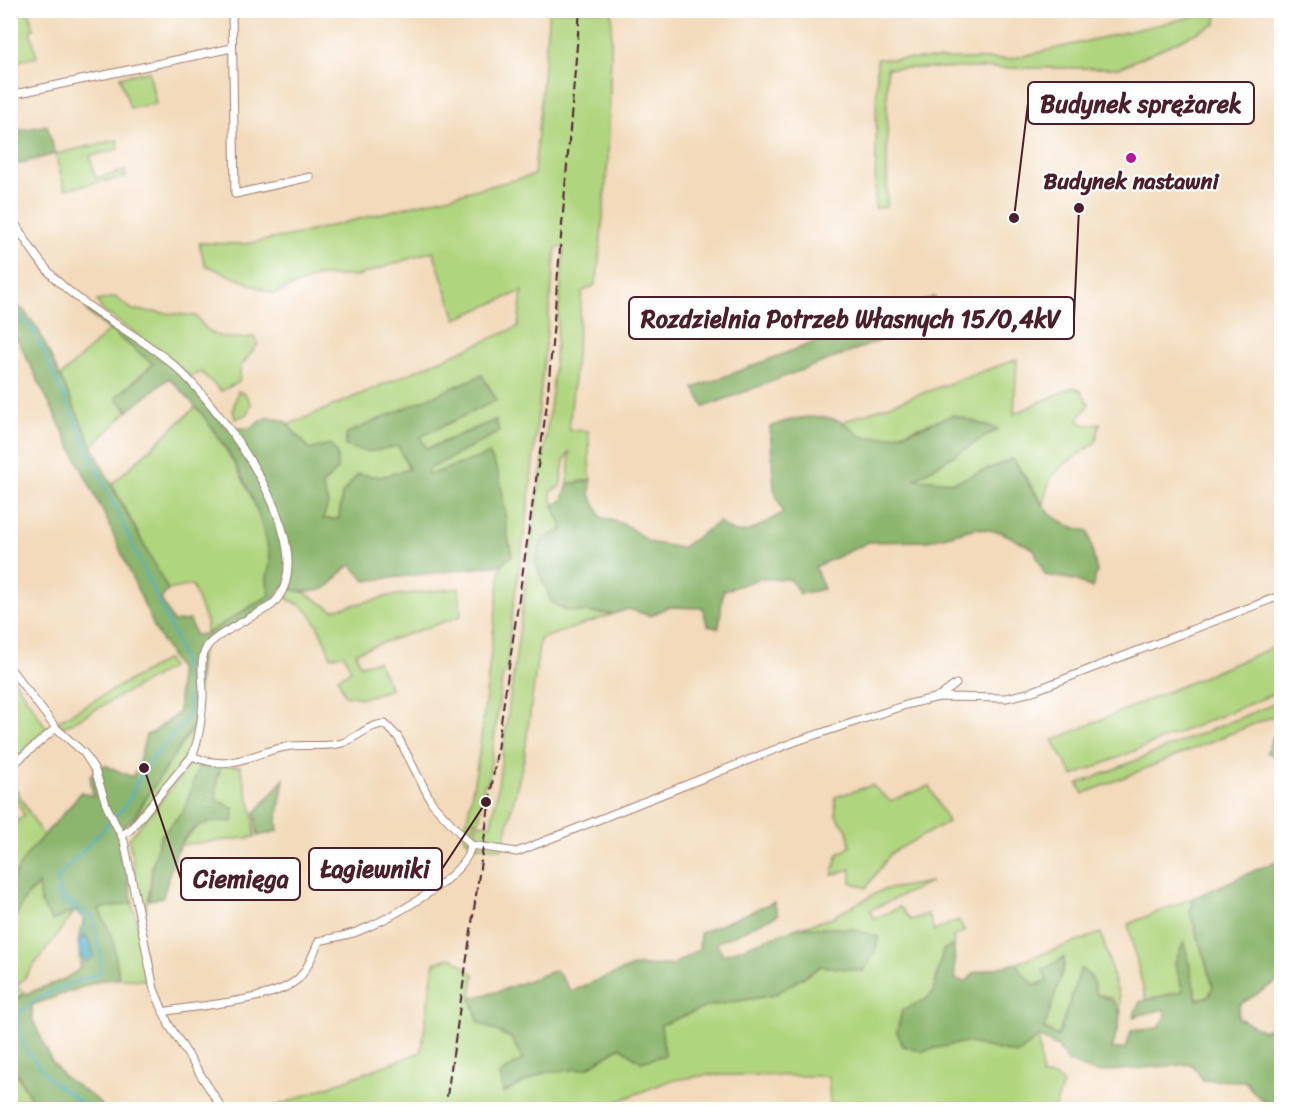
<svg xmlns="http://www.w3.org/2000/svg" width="1292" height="1120" font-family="Sriracha,sans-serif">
	<rect width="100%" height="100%" fill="#fff"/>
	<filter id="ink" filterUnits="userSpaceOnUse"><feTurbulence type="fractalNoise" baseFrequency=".0167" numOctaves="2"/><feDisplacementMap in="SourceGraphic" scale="12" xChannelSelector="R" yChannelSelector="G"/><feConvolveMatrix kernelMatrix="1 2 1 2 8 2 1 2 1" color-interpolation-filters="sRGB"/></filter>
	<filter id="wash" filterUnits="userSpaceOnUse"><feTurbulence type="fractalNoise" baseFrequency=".008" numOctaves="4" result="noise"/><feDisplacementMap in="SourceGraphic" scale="24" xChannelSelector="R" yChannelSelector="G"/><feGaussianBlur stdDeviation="1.35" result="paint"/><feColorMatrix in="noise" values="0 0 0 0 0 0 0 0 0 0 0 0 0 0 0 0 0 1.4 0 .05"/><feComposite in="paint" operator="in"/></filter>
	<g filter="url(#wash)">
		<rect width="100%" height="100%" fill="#f2daba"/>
		<g fill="#b0d57f" stroke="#7d7a55" stroke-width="1.5" fill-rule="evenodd">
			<path d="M10 11H29L34 29 30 30 37 57 11 63Z"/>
			<path d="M549 11H612L608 160 598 272 595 285 582 292 569 430 588 431C591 449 587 463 591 480L568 484 570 451 564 461 560 487 551 491 553 506 563 529 544 583 552 603 568 611 614 614 540 639 524 758 502 849 471 845 464 836 479 755 501 565 512 555 489 454 429 475 427 469 499 431 495 420 426 449 419 437 497 400 367 452 398 446 409 470 381 477 358 474 342 494 339 519H322L328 504 321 485 337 470 330 444 310 450 288 425 518 327 522 291 456 319 433 251 357 276H318L274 294 205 265 199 243 245 244 299 234 534 175ZM564 247 552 393 497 793 491 825 476 823 475 842 472 841 473 820 479 821 484 784H488L503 673H507L511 621 527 517 556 248Z"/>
			<path d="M1217 11 1216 24 1119 68H887V207L875 208 877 59H1010Z"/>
			<path d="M149 71 156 104 130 108 120 77Z"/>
			<path d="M117 140 119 149 90 156 95 178 125 171 126 177 65 189 55 154Z"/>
			<path d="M115 297 133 310 196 316C212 341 227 339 254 337L258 344 241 366 239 382 221 391 201 372 190 377 169 357 102 310 97 301Z"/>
			<path d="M110 329 153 364 116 397 128 411 92 446 60 377Z"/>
			<path d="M1017 359 1014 414 1073 387 1081 391 1089 404 1077 421 1086 425 1100 423 1096 442C1067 466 1049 463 1044 505L1013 459 955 482 913 479 997 430 953 415 890 437H862L842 422Z"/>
			<path d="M238 391 245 394 251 404 247 414 235 419 233 409Z"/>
			<path d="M197 406C230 454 266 508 271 568L267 578 270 595 206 634V622L192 585 168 590 112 484Z"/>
			<path d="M459 588 461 616 356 652 360 665 378 661 391 689 363 698 345 695 338 678 351 670 344 654 331 657C323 636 313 606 289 600L286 597 290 589 305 593 333 610 390 596Z"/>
			<path d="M1281 644V691L1073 776 1053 740Z"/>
			<path d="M167 659 171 668 62 728 58 721Z"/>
			<path d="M10 673 47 729 11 762H10Z"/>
			<path d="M1281 701V713L1083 794 1078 784Z"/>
			<path d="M195 727 197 729 189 757 128 829 171 757Z"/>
			<path d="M196 762 200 763 184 810 160 837 143 923 129 839 191 764Z"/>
			<path d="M221 766H240L253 814 255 837 179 845 201 823 216 820 217 779Z"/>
			<path d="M11 781 43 836 11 888V827L24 815 11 789Z"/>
			<path d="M872 785 890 801 929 786 948 822 891 853 866 888 851 882V869L832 875 838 854 850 847 848 831 836 816 835 797Z"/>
			<path d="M118 834 149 980 119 979 113 939 64 885Z"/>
			<path d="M931 882 870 910 874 919 900 907 911 920 928 914 934 931 958 920 965 931 953 937 954 945 943 950 933 993 923 1001 902 1010 922 1051 965 1042 1017 1054 1038 1037 1042 1076 1056 1077 1063 1084 1054 1110 898 1109 897 1104 830 1103 828 1076 706 1075 669 1081 598 1109 266 1110 421 1052 434 963 452 957 474 974 471 998 479 1023 511 1038 523 1060 500 1074 504 1092 543 1073 587 1068 621 1047 641 1062 665 1055 660 1025 709 1006 774 995 821 966 863 971 853 929 800 927 829 919 882 890Z"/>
			<path d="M39 884 76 910 22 981 15 986 25 992 11 1002 10 911 17 915 23 901Z"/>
			<path d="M1195 897 1190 912 1213 986 1209 996 1197 1000 1184 943 1175 963 1183 991 1146 1000 1128 924Z"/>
			<path d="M1101 933 1120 1000 1121 1014 1112 998 1096 994 1092 978 1081 969 1058 1036 1044 1029 1064 966V958L1043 970 1048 981 1035 985 1021 973 1017 963Z"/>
			<path d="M10 1063 37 1109H11Z"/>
		</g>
		<g fill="#8cb66e" stroke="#6b6a4c" stroke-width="1.5">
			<path d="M47 125 55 154 11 166V154L15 153 11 132Z"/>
			<path d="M934 297 943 317 704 407 694 388Z"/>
			<path d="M11 300 23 310 38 329 102 467 168 590 161 599 173 622 190 620 195 635 206 634 270 595C269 590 266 582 267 577 268 569 272 565 270 555 255 487 219 427 169 378L128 411 116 398 153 364 88 313 86 307 153 351 186 380 227 429 249 428 269 417 285 421 310 450 330 444 337 453V470L322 485 328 504 323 519H339L342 494 358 474 381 477 409 469 398 446 367 452 345 446 347 433 482 375 497 400 420 437 427 449 496 420 499 432 427 470 429 475 489 454C508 482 502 523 512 555L501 565 365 581 352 565C342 568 339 577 331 584 319 596 297 591 282 587 269 615 227 630 202 645L195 723 136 814 118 834 133 903 99 909 113 939 119 979 102 980 32 1005V1018L51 1060 63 1076 97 1100 104 1109H37L11 1063V1002C32 987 61 986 80 968L79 937 83 923V917L76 910 52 921 40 901 38 884 23 901 17 915 11 911C11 904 9 894 11 887 18 853 61 822 81 792L93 796 90 775 105 765 132 777 137 769 146 735 154 732 179 712V670L155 629 107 520 17 338 11 343Z"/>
			<path d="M953 415 998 429 915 479 955 482 1013 459C1035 492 1045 524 1088 531L1097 572 1092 588 1075 580 1045 575 1034 549 1001 532 976 528 928 541 869 542 815 567 824 589 800 594 790 579H759L723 591 719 628 707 625 703 608 667 607 651 616 628 609 614 614 568 611 552 603 535 563 542 540 563 529 553 506 563 500 568 484 591 480 590 494 601 517 626 525 649 542 681 548 719 522C743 545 758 525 783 513L774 489 770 427C792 418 818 412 842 422 850 425 855 436 864 437 893 442 926 425 953 415Z"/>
			<path d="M1272 738H1281V761L1267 752Z"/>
			<path d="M200 763 221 766 217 779 216 799 234 809 233 822C179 815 175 856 163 897L149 900 152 867 160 837 184 810Z"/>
			<path d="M284 779 277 820 278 831 258 836 255 813Z"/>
			<path d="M1281 859V979L1239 1005 1238 1018 1264 1031 1281 1021V1109C1267 1109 1253 1092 1245 1081L1203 1080 1192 1064 1096 1072 1068 1062 1058 1047 1039 1037 1017 1054 965 1042 922 1051 903 1046 897 1032 902 1010 923 1001 933 993 943 950 954 945 955 979 966 982 974 973 1017 963 1022 973 1035 985 1047 981 1043 970 1064 957V966L1044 1029 1058 1036 1081 968 1092 978 1096 994C1131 1004 1119 1021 1112 1049H1126L1131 1031 1158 1028 1166 1017 1164 1009 1133 1017 1140 1002 1183 991 1175 963 1184 941 1197 1000 1209 996 1213 986 1190 912 1195 897Z"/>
			<path d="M774 902 778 915 716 943 723 955 800 927 853 929 879 937 874 955 863 971 821 966 774 995 709 1006 661 1025 665 1055 641 1062 620 1047 587 1068 543 1073 503 1093 500 1074 523 1059 511 1038 479 1023 471 998 500 991 556 970 571 991 634 966 673 965 699 949 700 933Z"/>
		</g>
		<path fill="#4bb1ca" stroke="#4a687a" stroke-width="1.5" d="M85 935 92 947 93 956 86 962 80 954 78 941Z"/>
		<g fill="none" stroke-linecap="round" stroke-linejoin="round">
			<g stroke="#4bb1ca" stroke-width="2">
				<path d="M10 306 33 329 175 637 190 683 189 716 144 768 127 804 57 878 61 895 92 916 101 957 100 973C70 984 40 993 17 1015L24 1047 50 1080 92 1110"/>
				<path d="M60 891H57V897L86 920 85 933"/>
			</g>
		</g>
	</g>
	<g filter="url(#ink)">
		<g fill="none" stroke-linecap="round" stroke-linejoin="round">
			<g stroke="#9e7c72" stroke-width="9">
				<g id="street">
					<path d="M232 10 235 194 310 177"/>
					<path d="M10 95 232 48"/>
					<path d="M10 216C26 240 40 266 62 285 97 317 142 336 177 368 219 406 329 551 272 605 256 615 220 632 209 644 197 659 204 680 203 697 202 717 200 738 192 756L130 830 122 835"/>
					<path d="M10 668 56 728 84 753 95 770 107 807 124 841 154 989 169 1025 223 1110"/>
					<path d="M939 697 956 684"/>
					<path d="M10 767 56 728"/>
					<path d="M471 845 517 852 794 742 909 704 939 697 1006 698 1028 693 1282 595"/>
					<path d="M163 1012C195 1005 275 1002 299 978 308 969 313 954 319 941 332 938 346 936 359 931 388 919 467 878 471 845L432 803 398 737 385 724C369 724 357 738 342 743 326 748 308 744 291 746 252 751 234 774 192 756"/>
				</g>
			</g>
			<use href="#street" stroke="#fff" stroke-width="7"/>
			<path stroke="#4a1f2b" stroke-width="2" stroke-dasharray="9 4.5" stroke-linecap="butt" d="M445 1110 547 404 580 10"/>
		</g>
	</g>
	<circle fill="#b5179e" stroke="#fff" stroke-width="2" cx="1131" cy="158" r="6"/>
	<g text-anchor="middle" stroke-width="4.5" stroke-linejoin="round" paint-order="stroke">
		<g font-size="22" font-weight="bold" fill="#4a1f2b" stroke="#fff">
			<text x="1131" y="189">Budynek nastawni</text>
		</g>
	</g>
	<path fill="none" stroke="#4a1f2b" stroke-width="2" d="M1014 218L1028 103M1079 208L1074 318M486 802L442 869M144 768L181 879"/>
	<g fill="#4a1f2b" stroke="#fff" stroke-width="2">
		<circle cx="1014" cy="218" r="6"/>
		<circle cx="1079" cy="208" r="6"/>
		<circle cx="486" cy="802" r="6"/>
		<circle cx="144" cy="768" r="6"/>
	</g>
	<g fill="#fff" stroke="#4a1f2b" stroke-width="2">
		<rect x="1028" y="82" width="226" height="42" rx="6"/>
		<rect x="629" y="297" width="445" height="42" rx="6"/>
		<rect x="309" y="848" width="133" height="42" rx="6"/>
		<rect x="181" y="858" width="119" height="42" rx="6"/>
	</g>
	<g font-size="24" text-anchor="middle" font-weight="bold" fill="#4a1f2b">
		<text x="1141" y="112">Budynek sprężarek</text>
		<text x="851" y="327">Rozdzielnia Potrzeb Własnych 15/0,4kV</text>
		<text x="375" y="877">Łagiewniki</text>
		<text x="241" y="887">Ciemięga</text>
	</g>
	<rect width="1292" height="1120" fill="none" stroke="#fff" stroke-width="36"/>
</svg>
